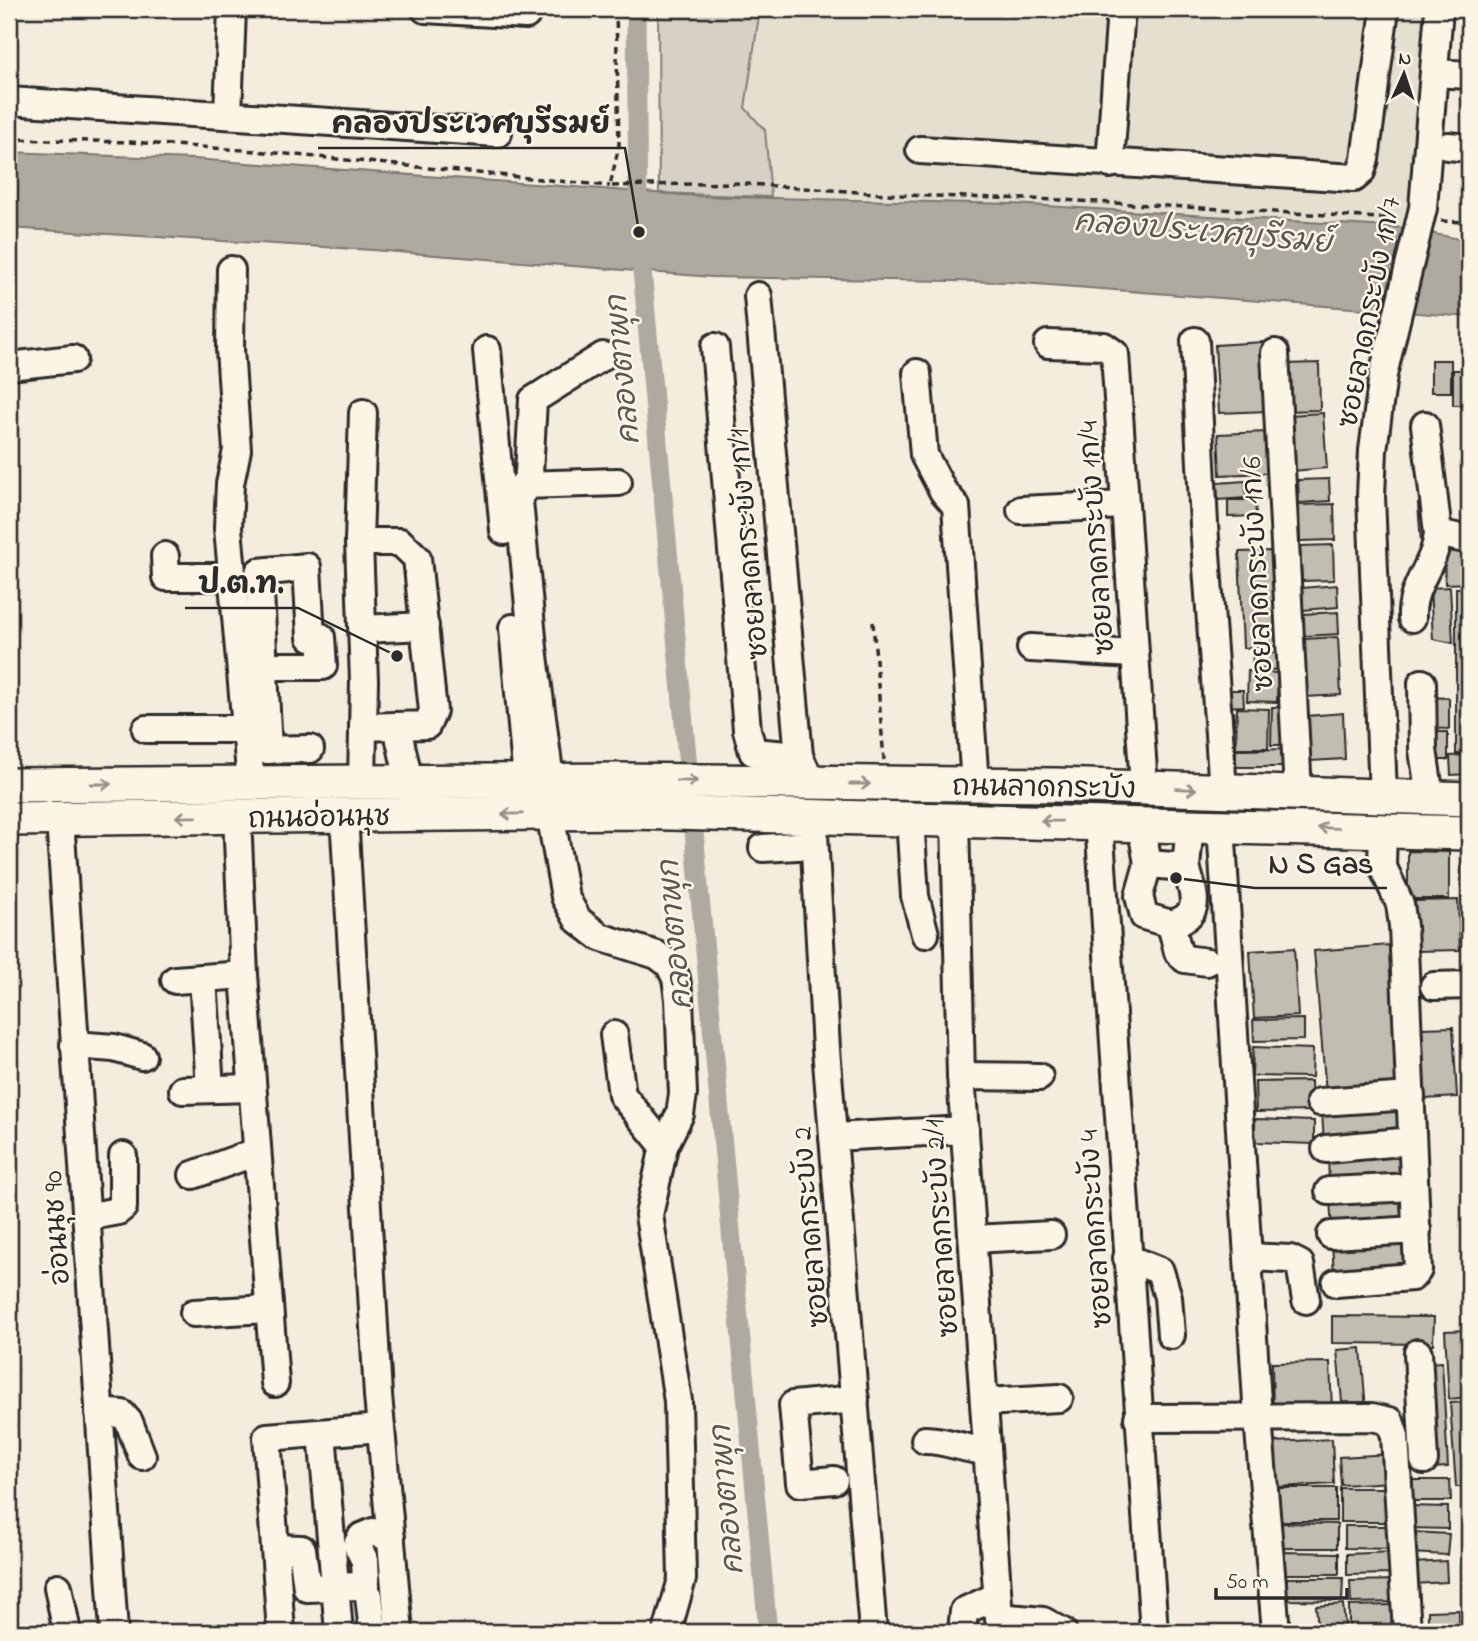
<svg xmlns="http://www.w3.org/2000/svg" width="1478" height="1641" font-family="'Indie Flower','Playpen Sans Thai',sans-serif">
	<rect width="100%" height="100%" fill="#f4edde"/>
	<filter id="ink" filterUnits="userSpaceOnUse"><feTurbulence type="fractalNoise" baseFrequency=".0143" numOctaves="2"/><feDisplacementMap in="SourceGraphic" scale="14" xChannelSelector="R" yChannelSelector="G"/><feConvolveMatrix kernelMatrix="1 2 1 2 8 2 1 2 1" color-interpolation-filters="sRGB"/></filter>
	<g filter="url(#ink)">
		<path fill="#e5dfd0" d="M760 9H1430L1417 159 1406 228 1013 204 771 197 765 130 745 109Z"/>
		<path fill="#d6d1c4" stroke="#807e78" stroke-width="2" d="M658 9H760L745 108 765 130 771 197 659 193Z"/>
		<path fill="#afaaa0" stroke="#7a7771" stroke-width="2" d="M9 152 194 159 697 196 1013 204 1406 228 1469 241V317L1009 282 712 277 372 250 9 228Z"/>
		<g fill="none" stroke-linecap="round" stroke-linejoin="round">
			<g stroke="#afaaa0" stroke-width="19">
				<path d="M636 9 638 218"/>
				<path d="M640 248 768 1632"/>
			</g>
		</g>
		<g fill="#c2bdb1" stroke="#2b2b2b" stroke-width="2">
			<path d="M1263 342 1268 411 1219 413 1215 345Z"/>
			<rect x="1431" y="360" width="20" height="32"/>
			<path d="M1319 363 1320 410 1286 411 1285 364Z"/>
			<rect x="1453" y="370" width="16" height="35"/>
			<path d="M1323 413 1327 468 1292 471 1288 415Z"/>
			<path d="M1267 432 1269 473 1220 475 1218 434Z"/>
			<path d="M1329 479 1330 501 1299 503 1298 480Z"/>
			<path d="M1245 481 1246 498 1218 500 1217 483Z"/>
			<path d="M1228 500H1255L1256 516 1228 517Z"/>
			<path d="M1334 504 1335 540 1300 541 1299 505Z"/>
			<path d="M1418 504 1432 506 1422 555Z"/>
			<path d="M1333 545 1334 580 1302 581 1300 546Z"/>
			<path d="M1274 551 1278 646 1243 648 1239 552Z"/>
			<path d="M1469 551V583L1445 584 1444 552Z"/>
			<path d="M1337 585 1338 607 1303 610 1302 588Z"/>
			<path d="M1450 587 1453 643 1433 639 1430 588Z"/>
			<rect x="1456" y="588" width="13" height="166"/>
			<path d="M1338 612 1339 634 1304 636 1303 614Z"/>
			<path d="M1338 637 1341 695 1306 697 1304 639Z"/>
			<path d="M1253 652 1280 653V670L1252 669Z"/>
			<path d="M1248 671 1278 673 1277 702 1247 701Z"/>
			<path d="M1224 690H1243L1244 706 1224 707Z"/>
			<path d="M1426 697 1449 698V729L1426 728Z"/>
			<path d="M1272 707H1292L1291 745H1271Z"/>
			<path d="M1237 708 1269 709 1268 748H1236Z"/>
			<path d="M1225 712H1234L1235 763H1226Z"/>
			<path d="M1343 713 1345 759 1310 761 1307 716Z"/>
			<path d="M1429 732H1448V760H1430Z"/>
			<path d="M1291 749V767H1236V750Z"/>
			<path d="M1469 755V774L1451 775 1450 756Z"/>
			<path d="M1408 851 1449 852V899H1408Z"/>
			<path d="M1463 855H1469V907H1462Z"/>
			<path d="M1458 900 1460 950 1417 951 1415 901Z"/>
			<path d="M1390 945 1402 1088 1326 1093 1314 951Z"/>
			<path d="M1294 948 1298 1016 1254 1018 1250 951Z"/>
			<path d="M1304 1019V1040L1254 1041 1253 1020Z"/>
			<path d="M1453 1027 1457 1097 1425 1099 1422 1028Z"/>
			<path d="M1253 1047 1313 1049 1312 1077 1252 1076Z"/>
			<path d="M1311 1081 1312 1111 1256 1112 1255 1082Z"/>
			<path d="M1398 1107 1400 1138 1324 1143 1322 1112Z"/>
			<path d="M1255 1119 1314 1121V1144L1255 1142Z"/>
			<path d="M1403 1149 1405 1181 1329 1185 1328 1154Z"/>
			<path d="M1406 1195 1407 1226 1332 1231 1330 1200Z"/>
			<path d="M1408 1238 1410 1270 1334 1274 1332 1243Z"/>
			<path d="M1332 1316 1434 1317 1433 1344 1332 1343Z"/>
			<path d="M1469 1330V1397L1449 1399 1445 1331Z"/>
			<path d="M1361 1348 1366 1410 1343 1412 1337 1350Z"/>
			<path d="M1330 1362 1332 1410 1273 1412 1272 1363Z"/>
			<path d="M1442 1362 1448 1467 1432 1468 1426 1363Z"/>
			<path d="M1469 1402V1487H1456L1450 1403Z"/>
			<path d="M1332 1439 1334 1484 1277 1487 1275 1442Z"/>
			<path d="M1391 1454 1393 1482 1341 1485 1339 1457Z"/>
			<path d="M1413 1480H1450L1451 1501H1413Z"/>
			<rect x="1277" y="1488" width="59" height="33"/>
			<rect x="1340" y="1488" width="50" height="34"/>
			<path d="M1408 1506 1448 1507V1529L1408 1528Z"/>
			<path d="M1281 1523 1337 1524V1548H1281Z"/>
			<path d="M1345 1526H1394V1549L1345 1548Z"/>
			<path d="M1412 1532 1449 1534 1447 1555 1410 1553Z"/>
			<path d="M1282 1552 1339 1553V1574H1281Z"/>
			<path d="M1393 1552V1574L1347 1575V1554Z"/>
			<path d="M1446 1561 1447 1582 1414 1584 1413 1563Z"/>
			<path d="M1287 1578H1343L1342 1601 1287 1600Z"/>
			<path d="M1398 1580V1602L1351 1603 1350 1581Z"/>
			<path d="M1343 1604 1345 1626 1318 1628 1316 1606Z"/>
			<path d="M1395 1605V1629H1349V1606Z"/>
			<path d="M1459 1610V1632H1428V1611Z"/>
			<path d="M1293 1629 1346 1631V1632H1293Z"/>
		</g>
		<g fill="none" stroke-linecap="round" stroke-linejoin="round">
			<g stroke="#2b2b2b" stroke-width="32">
				<g id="minor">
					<path d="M425 9 526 15"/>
					<path d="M1434 73 1469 75"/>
					<path d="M9 101 498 133"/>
					<path d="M228 114 232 9"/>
					<path d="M1448 146 1469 148"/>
					<path d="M920 150 1354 178 1361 172 1365 159 1385 9"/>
					<path d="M1110 164 1121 9"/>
					<path d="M231 270 230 349 237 450 230 484 228 528 251 783"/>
					<path d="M758 296 799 756 812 784"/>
					<path d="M1195 341 1204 525 1223 790"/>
					<path d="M1048 344 1104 346 1115 354 1144 787"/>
					<path d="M715 347 747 730 753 752 799 756"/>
					<path d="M487 350 504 531"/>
					<path d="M1275 353 1298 792"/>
					<path d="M9 366 73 359"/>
					<path d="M917 373 924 455 943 491 956 506 975 785"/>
					<path d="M1425 425 1438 533 1469 540"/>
					<path d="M523 485 618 482"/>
					<path d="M1021 510 1124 505"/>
					<path d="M359 542H400L417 558 433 711 427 725 363 727"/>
					<path d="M165 556 166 577H232"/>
					<path d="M1412 618C1410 585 1436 564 1438 533"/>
					<path d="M513 628 527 780"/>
					<path d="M363 629 425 626"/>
					<path d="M1031 648 1134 654"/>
					<path d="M264 666H323L321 637H311L307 567 259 572 268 750"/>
					<path d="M1422 683 1423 750 1430 797"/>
					<path d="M397 727 409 781"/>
					<path d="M146 729H245"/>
					<path d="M252 750 310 749"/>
					<path d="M550 780 533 648 519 501 529 473 533 400 603 356"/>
					<path d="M362 782 364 681 359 542 363 413"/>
					<path d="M1383 795 1371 496 1373 450 1383 375 1423 208 1439 9"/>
					<path d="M550 813 565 897 578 920 600 937 657 955 669 964 676 978 679 999 683 1094 680 1114 664 1146 649 1215 678 1401 682 1579 667 1632"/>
					<path d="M344 815 378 1395 399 1632"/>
					<path d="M813 816 826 1049 873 1632"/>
					<path d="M237 817 244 975 275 1383"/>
					<path d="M910 818 915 896 925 934"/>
					<path d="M60 819 114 1632"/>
					<path d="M955 819 961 1076 1000 1632"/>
					<path d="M1099 822 1154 1632"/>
					<path d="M1141 823 1148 864 1186 867 1190 824"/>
					<path d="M1221 825 1258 1418 1276 1632"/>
					<path d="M763 848 814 845"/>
					<path d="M1148 864 1139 896 1144 916 1171 924 1178 952 1185 959 1207 962"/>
					<path d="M1171 924C1205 915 1193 893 1186 867"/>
					<path d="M203 978 210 1089"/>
					<path d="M175 980 244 975"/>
					<path d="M1434 986 1469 985"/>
					<path d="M614 1035 622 1095 664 1146"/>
					<path d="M74 1045 114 1048 142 1056"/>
					<path d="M961 1076 1039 1077"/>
					<path d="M183 1090 252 1088"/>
					<path d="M1320 1102 1411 1096"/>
					<path d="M833 1137 965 1130"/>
					<path d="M1326 1149 1412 1141"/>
					<path d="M193 1175 256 1152"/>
					<path d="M1329 1191 1414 1187"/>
					<path d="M86 1217 118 1211 123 1207V1156"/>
					<path d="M1331 1235 1417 1230"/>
					<path d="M973 1239 1051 1235"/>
					<path d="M1249 1257 1290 1259 1300 1264 1306 1300"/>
					<path d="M1127 1258 1160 1271 1168 1297 1171 1335"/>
					<path d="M1336 1283 1412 1277 1418 1270 1403 926 1400 904 1382 865 1383 830"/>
					<path d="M194 1313 267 1309"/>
					<path d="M1418 1353 1424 1460"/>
					<path d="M984 1402 1059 1398"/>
					<path d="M99 1412 122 1414 129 1422 142 1456"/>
					<path d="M1138 1418 1372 1417 1390 1421 1395 1436 1407 1632"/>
					<path d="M322 1433 339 1632"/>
					<path d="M925 1440C948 1440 965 1450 987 1451"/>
					<path d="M834 1480 800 1483 793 1405 855 1399"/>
					<path d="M275 1548 302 1549 307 1588 359 1586 366 1581 365 1561 357 1545 361 1537 373 1532 391 1538"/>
					<path d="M58 1587 67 1632"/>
					<path d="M369 1596 373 1632"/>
					<path d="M999 1617 1043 1621 1063 1632"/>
					<path d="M281 1632 267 1437 381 1428"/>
					<path d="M962 1632 964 1611 997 1596"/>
				</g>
			</g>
			<g stroke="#2b2b2b" stroke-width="38">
				<g id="major">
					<path d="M9 785 619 780 1056 785 1469 799"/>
					<path d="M9 819 629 812 1469 833"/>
				</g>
			</g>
			<g stroke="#2b2b2b" stroke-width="3.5" stroke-dasharray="7 5" stroke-linecap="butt">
				<path d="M616 9 619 145 610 186 734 183 901 195 1061 200 1398 219"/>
				<path d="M9 139 130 142 256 151 610 186"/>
				<path d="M1441 221 1469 222"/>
				<path d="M873 622 884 760"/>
			</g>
			<use href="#minor" stroke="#fcf5e5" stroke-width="26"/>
			<use href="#major" stroke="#fcf5e5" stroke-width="33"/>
		</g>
		<defs><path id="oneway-shaft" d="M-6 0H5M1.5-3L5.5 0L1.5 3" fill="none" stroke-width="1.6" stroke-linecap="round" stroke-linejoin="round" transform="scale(1.75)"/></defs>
		<g stroke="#949088">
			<use href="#oneway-shaft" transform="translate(687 781) rotate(1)"/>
			<use href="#oneway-shaft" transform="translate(101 784)"/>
			<use href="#oneway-shaft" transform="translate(860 784)"/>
			<use href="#oneway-shaft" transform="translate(1186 789) rotate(2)"/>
			<use href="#oneway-shaft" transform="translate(512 814) rotate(179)"/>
			<use href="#oneway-shaft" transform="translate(186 817) rotate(179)"/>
			<use href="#oneway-shaft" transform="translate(1051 821) rotate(-179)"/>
			<use href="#oneway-shaft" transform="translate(1328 828) rotate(-178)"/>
		</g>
	</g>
	<g text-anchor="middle" stroke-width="5" stroke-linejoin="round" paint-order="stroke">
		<g font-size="28" fill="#2b2b2b" stroke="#fcf5e5">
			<text transform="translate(1368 312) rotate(-79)" y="10">ซอยลาดกระบัง 1ก/7</text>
			<text transform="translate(1095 538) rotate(-94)" y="10">ซอยลาดกระบัง 1ก/4</text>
			<text transform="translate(747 544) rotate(-95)" y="10">ซอยลาดกระบัง 1ก/1</text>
			<text transform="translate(1256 574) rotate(-93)" y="10">ซอยลาดกระบัง 1ก/6</text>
			<text transform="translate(1044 786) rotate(1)" y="10">ถนนลาดกระบัง</text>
			<text transform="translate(319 816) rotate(-1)" y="10">ถนนอ่อนนุช</text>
			<text transform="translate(809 1227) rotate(-95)" y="10">ซอยลาดกระบัง 2</text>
			<text transform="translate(55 1228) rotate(-94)" y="10">อ่อนนุช 90</text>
			<text transform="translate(940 1228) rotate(-94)" y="10">ซอยลาดกระบัง 2/1</text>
			<text transform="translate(1094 1229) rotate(-94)" y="10">ซอยลาดกระบัง 4</text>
		</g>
		<g font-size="30" font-style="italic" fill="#595754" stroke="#fcf5e5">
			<text transform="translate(1203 231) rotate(5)" y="10">คลองประเวศบุรีรมย์</text>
			<text transform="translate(622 370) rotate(-95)" y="10">คลองตาพุก</text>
			<text transform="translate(674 935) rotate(-95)" y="10">คลองตาพุก</text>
			<text transform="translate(726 1500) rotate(-95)" y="10">คลองตาพุก</text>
		</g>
	</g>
	<path fill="none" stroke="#2b2b2b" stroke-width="2.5" d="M639 232L625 148H318M397 656L298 608H185M1176 878L1255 888H1387"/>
	<g fill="#2b2b2b" stroke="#fcf5e5" stroke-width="2.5">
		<circle cx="639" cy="232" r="7"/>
		<circle cx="397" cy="656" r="7"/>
		<circle cx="1176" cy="878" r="7"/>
	</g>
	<g font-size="30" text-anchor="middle" font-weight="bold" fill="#2b2b2b" stroke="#fcf5e5" stroke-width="5" stroke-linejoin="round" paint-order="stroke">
		<text x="471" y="133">คลองประเวศบุรีรมย์</text>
		<text x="241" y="593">ป.ต.ท.</text>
		<text x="1321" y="873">N S Gas</text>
	</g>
	<rect width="1478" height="1641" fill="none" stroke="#fcf5e5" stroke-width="35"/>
	<rect x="18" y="18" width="1443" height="1606" fill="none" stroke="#2b2b2b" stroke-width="2.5" filter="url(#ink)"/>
	<g transform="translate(1404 74) rotate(3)" stroke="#fcf5e5" stroke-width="5" paint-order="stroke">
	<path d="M0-5L12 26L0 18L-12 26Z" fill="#2b2b2b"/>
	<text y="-10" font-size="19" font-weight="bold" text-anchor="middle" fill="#2b2b2b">N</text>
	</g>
	<path d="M1216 1588v10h131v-10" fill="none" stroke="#2b2b2b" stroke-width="3.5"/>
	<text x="1226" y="1588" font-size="21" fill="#2b2b2b" stroke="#fcf5e5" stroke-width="5" paint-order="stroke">50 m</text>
</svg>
